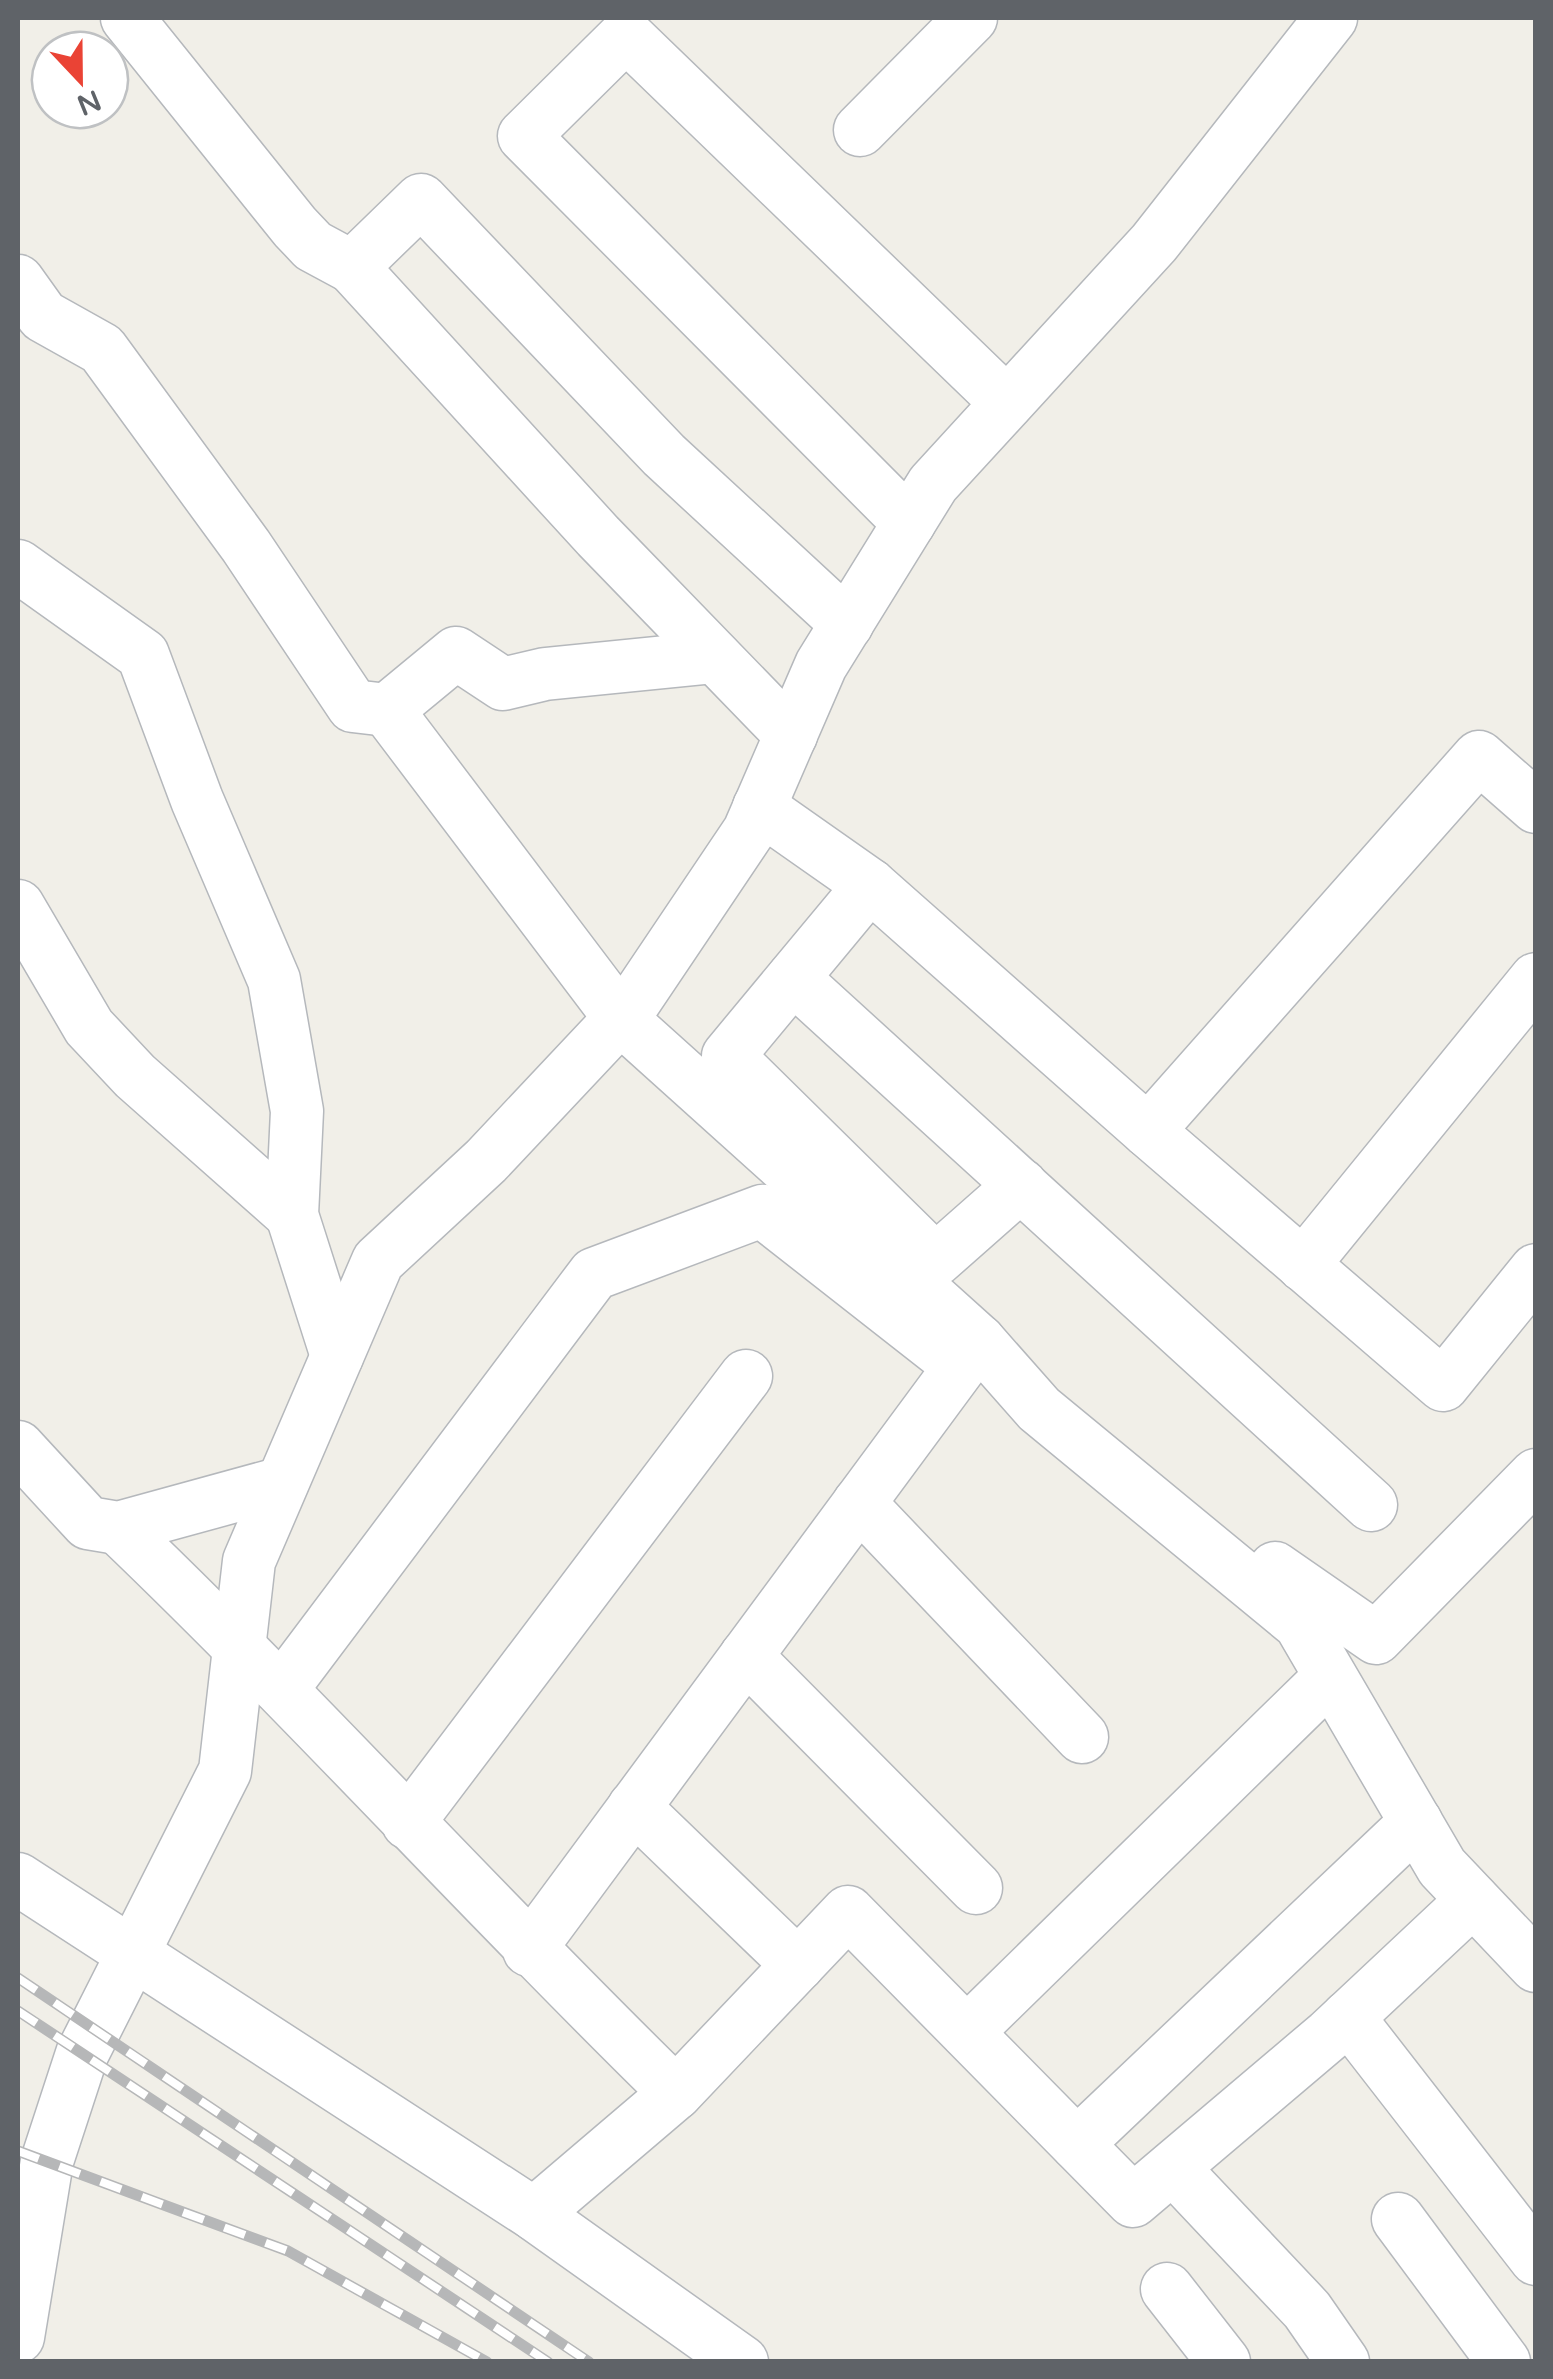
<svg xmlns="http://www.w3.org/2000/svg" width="1553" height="2379" font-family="'Varela Round',sans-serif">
	<rect width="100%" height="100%" fill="#f1efe8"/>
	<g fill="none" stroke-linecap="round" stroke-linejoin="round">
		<g stroke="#b5b8bc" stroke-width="55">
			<g id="minor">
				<path d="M127 18 295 227 313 246 352 267"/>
				<path d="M860 130 971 18"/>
				<path d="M18 281 43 316 102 349 246 546 353 706 387 710 456 653 503 684 545 674 715 657"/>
				<path d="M909 523 524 136 626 35 1007 403"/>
				<path d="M18 566 143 655 197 800 274 980 297 1111 292 1215 337 1356"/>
				<path d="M387 710 620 1018 979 1341 1039 1409 1300 1624 1442 1867 1536 1966"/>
				<path d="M791 735 598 536 352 267 421 200 664 455 847 624"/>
				<path d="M759 807 870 885 1148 1131 1479 757 1536 807"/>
				<path d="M870 885 728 1056 918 1243"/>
				<path d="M18 906 89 1027 135 1076 292 1215"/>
				<path d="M793 978 1371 1505"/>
				<path d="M1148 1131 1443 1385 1536 1270"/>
				<path d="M936 1260 1021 1185"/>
				<path d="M1303 1265 1536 979"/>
				<path d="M18 1447 88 1523 118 1528 282 1483"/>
				<path d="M859 1503 1082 1737"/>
				<path d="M118 1528C309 1711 486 1908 676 2093L848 1912 1133 2201 1329 2035 1473 1900"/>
				<path d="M1275 1568 1376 1638 1536 1475"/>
				<path d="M746 1656 976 1888"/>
				<path d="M282 1689 594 1274 762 1211 942 1352"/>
				<path d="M634 1807 798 1965"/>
				<path d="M408 1823 746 1376"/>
				<path d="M18 1879 534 2214 742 2362"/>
				<path d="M529 1950 979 1341"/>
				<path d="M1348 2017 1536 2259"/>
				<path d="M967 2032 1330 1677"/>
				<path d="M1077 2144 1416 1822"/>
				<path d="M1173 2168 1307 2310 1343 2362"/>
				<path d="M534 2214 676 2093"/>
				<path d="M1398 2219 1504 2362"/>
				<path d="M1167 2289 1224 2362"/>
				<path d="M18 2337 47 2161 82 2054 225 1771 249 1561 378 1261 486 1161 630 1008 749 831 821 665 933 484 1154 243 1331 18"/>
			</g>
		</g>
		<use href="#minor" stroke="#fff" stroke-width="52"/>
		<g stroke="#b6b7b8" stroke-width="11">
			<g id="rail">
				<path d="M18 1978 589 2362"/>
				<path d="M18 2011 548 2362"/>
				<path d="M18 2151 288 2251 487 2362"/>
			</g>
		</g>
		<use href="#rail" stroke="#fff" stroke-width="8" stroke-dasharray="22" stroke-linecap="butt"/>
	</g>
	<rect width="1553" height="2379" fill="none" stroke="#5f6368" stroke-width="40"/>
	<g transform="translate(80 80) rotate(158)"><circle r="48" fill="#ffffff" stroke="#bfc1c3" stroke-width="2.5"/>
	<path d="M0-8L18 38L0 25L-18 38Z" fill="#ea4335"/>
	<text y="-15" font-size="28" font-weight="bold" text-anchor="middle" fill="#5f6368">N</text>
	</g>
</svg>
